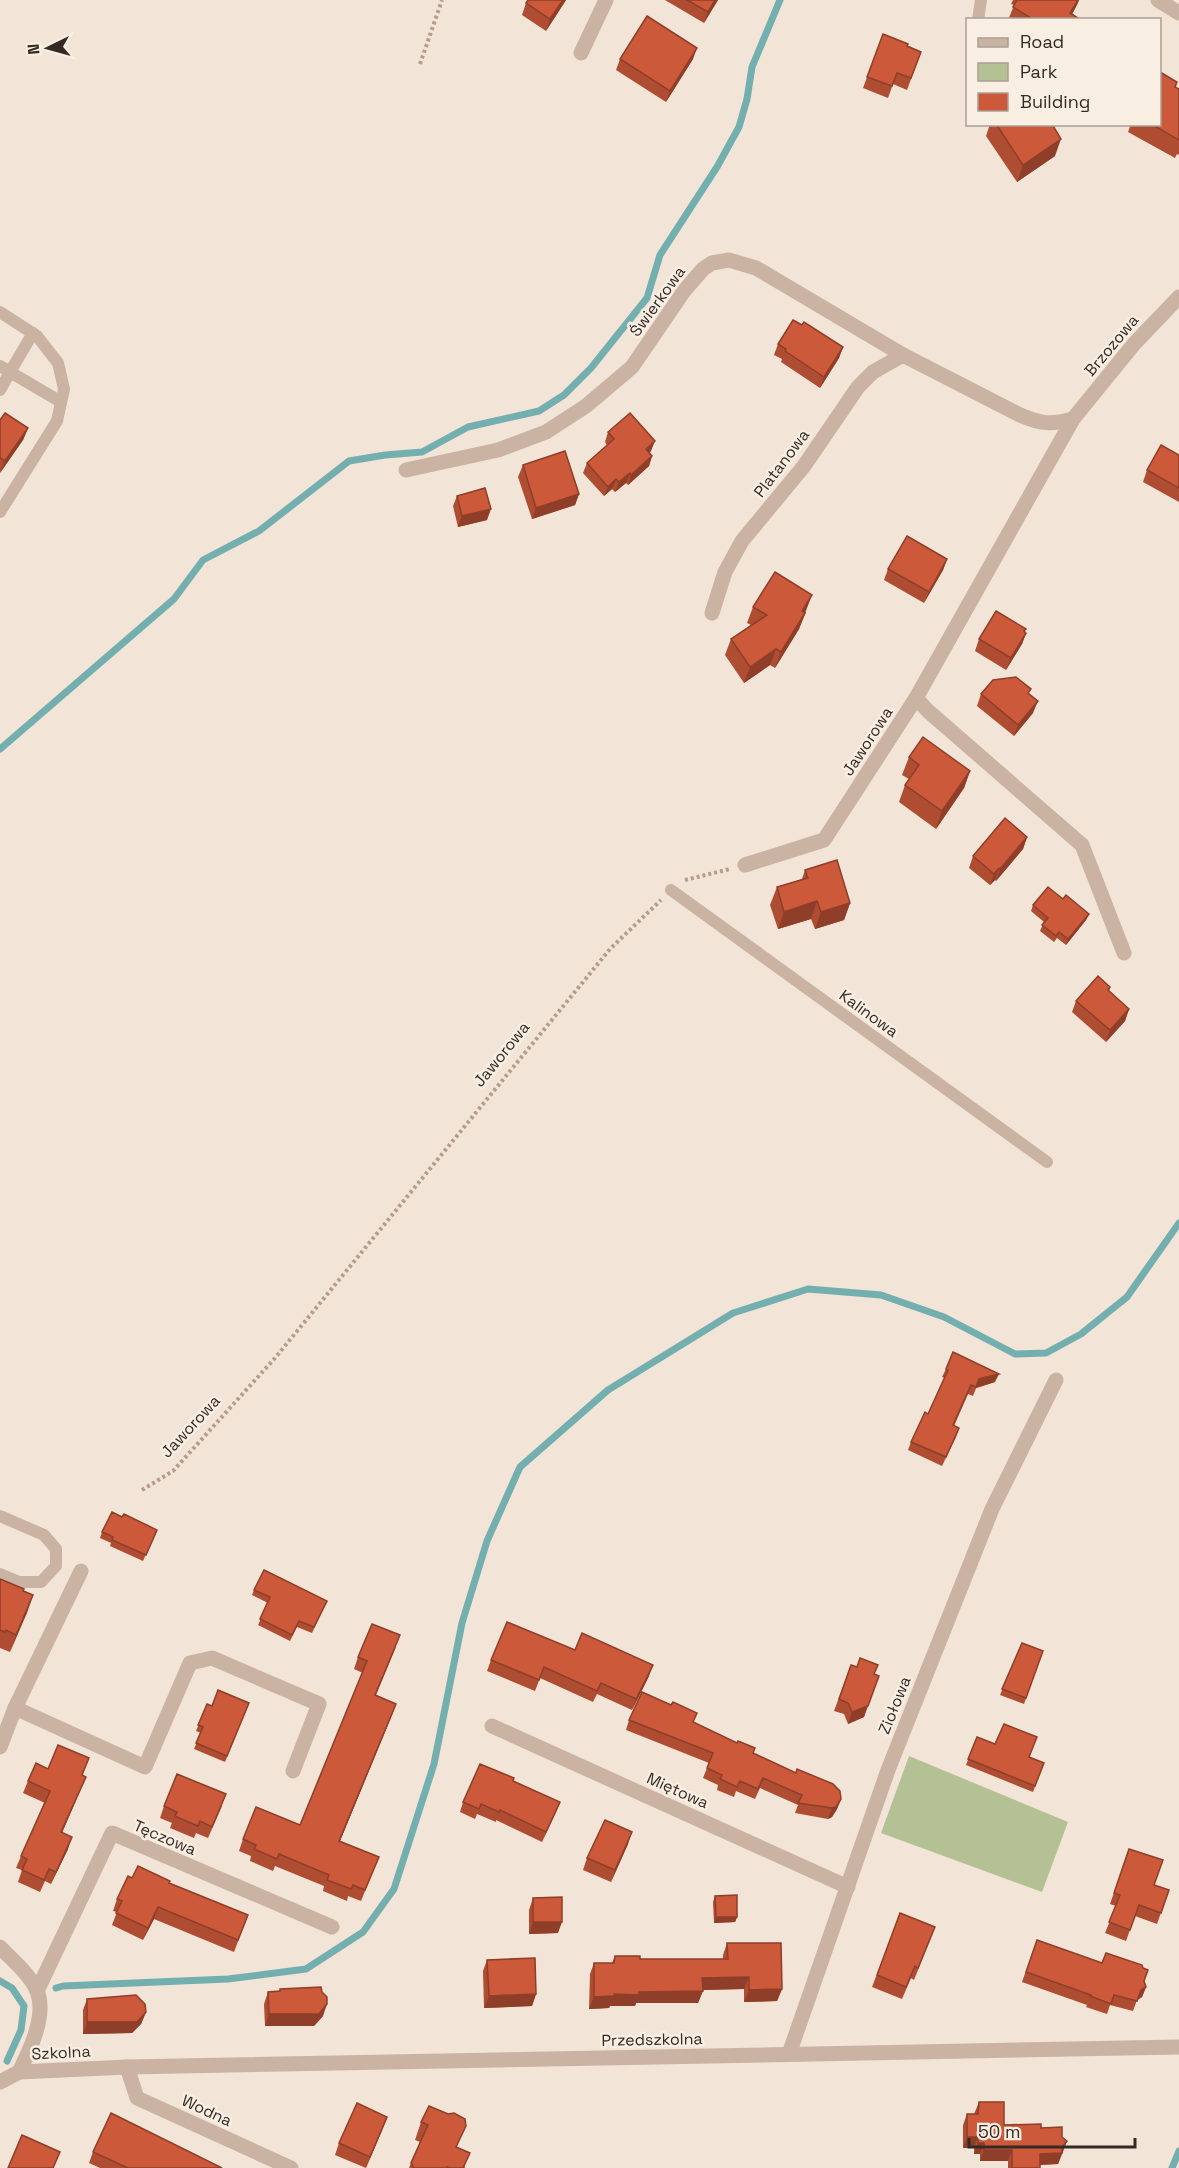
<svg xmlns="http://www.w3.org/2000/svg" width="1179" height="2168" font-family="'Space Grotesk',sans-serif">
	<rect width="100%" height="100%" fill="#f2e4d6"/>
	<path fill="#b3c195" d="M909 1756 1068 1822 1042 1892 881 1833Z"/>
	<g fill="none" stroke-linecap="round" stroke-linejoin="round">
		<g stroke="#74afb0" stroke-width="7">
			<path d="M0 749 174 599 203 560 259 531 349 461 385 455 422 452 468 427 539 411 564 395 591 368 647 298 660 255 717 167 739 127 747 99 752 67 780 0"/>
			<path d="M0 1981 12 1988 24 2006 21 2030 7 2061"/>
			<path d="M56 1988 63 1986 228 1979 306 1969 363 1932 394 1889 434 1764 462 1623 487 1541 520 1467 608 1390 733 1313 808 1289 881 1295 944 1317 1015 1354 1046 1353 1081 1334 1127 1297 1179 1223"/>
			<path d="M1172 2168 1179 2151"/>
		</g>
		<g stroke="#b59c8c" stroke-width="4" stroke-dasharray="3 3" stroke-linecap="butt">
			<path d="M420 64 442 0"/>
			<path d="M685 880 730 869"/>
			<path d="M142 1490 173 1471 275 1358 610 949 661 900"/>
		</g>
		<g stroke="#cab3a2" stroke-width="12">
			<path d="M978 20 981 0"/>
			<path d="M0 312 37 336 58 363 64 389 57 421 0 512"/>
			<path d="M33 333 10 372 61 402"/>
			<path d="M0 366 10 372 0 390"/>
			<path d="M671 890 1047 1162"/>
			<path d="M0 1516 44 1535 56 1549V1566L41 1582H19L0 1574"/>
		</g>
		<g stroke="#cab3a2" stroke-width="15">
			<path d="M581 53 606 0"/>
			<path d="M406 470 498 450 546 432 586 406 632 367 684 291 703 269 712 263 729 260 756 268 903 355 1020 415C1041 424 1050 425 1073 419"/>
			<path d="M712 613 725 572 742 541 804 466 858 387 873 372 903 355"/>
			<path d="M916 698 928 711 1082 845 1124 953"/>
			<path d="M745 865 824 840 916 698 1073 419 1134 344 1179 297"/>
			<path d="M15 1708 145 1767 190 1663 212 1658 319 1704 293 1771"/>
			<path d="M492 1726 848 1887"/>
			<path d="M0 1747 15 1708 81 1571"/>
			<path d="M0 1947C12 1960 30 1974 37 1991 47 2015 30 2050 19 2072"/>
			<path d="M37 1991 112 1833 332 1927"/>
			<path d="M789 2054 888 1770 992 1509 1056 1380"/>
			<path d="M127 2067 137 2098 291 2168"/>
		</g>
		<g stroke="#cab3a2" stroke-width="15">
			<path d="M1158 0 1179 13"/>
			<path d="M0 2082 19 2072 127 2067 1179 2047"/>
		</g>
	</g>
	<g fill="#af4d32">
		<path d="M566 0 546 31 522 15 526 3Z"/>
		<path d="M665 0H718L704 23Z"/>
		<path d="M1013 0H1079L1072 14 1081 20H1012L1009 18 1014 5 1011 4Z"/>
		<path d="M883 34 907 46 921 52 907 90 893 84 888 98 863 88Z"/>
		<path d="M620 59H693L666 102 616 70Z"/>
		<path d="M1175 88 1179 89V155L1177 154 1175 158 1128 132 1131 124H1160Z"/>
		<path d="M990 124H1052L1055 156 1017 182 986 136Z"/>
		<path d="M802 325 843 347 839 358 820 388 781 362 782 359 774 355 778 344Z"/>
		<path d="M0 420 28 428 23 440 0 473Z"/>
		<path d="M608 432 651 451 649 453 652 456 649 466 628 485 626 483 615 492 612 489 604 496 583 473 587 463 607 445 605 442Z"/>
		<path d="M1179 455V502L1143 482 1147 470Z"/>
		<path d="M523 465 579 494 575 505 532 519 518 477Z"/>
		<path d="M457 496 487 520 458 527 453 506Z"/>
		<path d="M947 559 943 570 924 603 884 580 888 569Z"/>
		<path d="M753 607 806 612 799 629 775 668 770 665 744 683 725 655 731 639 751 625 747 623Z"/>
		<path d="M1025 632 1026 633 1022 644 1006 670 975 651 979 639Z"/>
		<path d="M981 694 1033 713 1014 736 977 706Z"/>
		<path d="M909 757 970 771 964 788 936 829 899 802 905 785 909 779 902 775Z"/>
		<path d="M1027 837 1023 849 996 881 995 880 990 885 969 868 973 856Z"/>
		<path d="M805 870 850 903 844 920 815 929 811 919 778 929 770 905 777 887 802 879Z"/>
		<path d="M1063 899 1089 914 1086 920 1066 945 1057 938 1054 942 1040 931 1044 922 1031 911 1033 905Z"/>
		<path d="M1110 987 1109 991 1129 1009 1125 1021 1106 1042 1072 1012 1076 1001Z"/>
		<path d="M946 1369 995 1382 976 1388 973 1396 968 1394 954 1426 959 1428 942 1466 908 1450 911 1442 928 1414 945 1378 942 1377Z"/>
		<path d="M122 1517 157 1530 143 1561 110 1546 111 1543 100 1538 102 1532Z"/>
		<path d="M0 1579 33 1595 10 1652 0 1648Z"/>
		<path d="M254 1590 327 1601 312 1633 297 1627 290 1641 258 1625 268 1603 252 1595Z"/>
		<path d="M1022 1643 1043 1651 1024 1704 1000 1695Z"/>
		<path d="M396 1647 376 1695 396 1704 340 1841 374 1869 361 1901 348 1896 347 1901 323 1891 324 1886 275 1866 273 1871 250 1861 251 1856 239 1851 243 1839 300 1825 363 1673 354 1669 358 1657Z"/>
		<path d="M575 1650 649 1676 632 1710 597 1694 593 1702 540 1678 535 1691 487 1671 491 1660Z"/>
		<path d="M851 1665 874 1674 864 1717 848 1724 844 1714 834 1711Z"/>
		<path d="M249 1703 225 1762 194 1749 201 1733 196 1731 207 1704 212 1706Z"/>
		<path d="M671 1705 694 1722 841 1799 837 1809 832 1817 828 1819 795 1813 798 1805 760 1788 755 1799 736 1791 734 1797 717 1790 718 1785 703 1778 709 1763 626 1730 629 1720Z"/>
		<path d="M977 1737 1044 1763 1033 1792 966 1765Z"/>
		<path d="M48 1769 86 1777 62 1833 68 1849 51 1884 45 1881 40 1892 18 1882 22 1870 16 1868 21 1856 45 1803 23 1793 28 1781Z"/>
		<path d="M513 1781 560 1802 542 1842 496 1820V1822L477 1814 475 1819 460 1812 463 1802Z"/>
		<path d="M164 1806H222L208 1838 196 1833 194 1838 170 1828 172 1823 160 1818Z"/>
		<path d="M628 1844 611 1882 583 1870 587 1858Z"/>
		<path d="M1129 1849 1154 1885 1169 1890 1157 1924 1135 1916 1126 1941 1105 1933 1116 1906 1110 1904Z"/>
		<path d="M132 1878 169 1883 248 1915 234 1952 154 1919 143 1940 112 1925 117 1912 113 1911 117 1899Z"/>
		<path d="M715 1896 737 1917 735 1922 714 1923 713 1902Z"/>
		<path d="M533 1898 558 1933 529 1934V1910Z"/>
		<path d="M900 1913 935 1927 914 1980 911 1978 902 1999 872 1987Z"/>
		<path d="M1037 1940 1144 1981 1146 1987 1142 1997 1137 2000 1133 2011 1110 2005 1107 2014 1086 2007 1087 2005 1022 1982Z"/>
		<path d="M727 1943 782 1989 777 2001 744 2002V1989L703 1990 698 2003H636L635 2006H610L609 2008 589 2009 590 1974 594 1963H612L615 1956 640 1959H723V1955Z"/>
		<path d="M487 1960 536 1994 532 2006 484 2008 483 1971Z"/>
		<path d="M268 1992 323 2016 314 2026H265L264 2004Z"/>
		<path d="M87 1999 146 2012 141 2024 132 2033 83 2034V2010Z"/>
		<path d="M979 2102 1004 2125 1041 2128 1062 2137 1067 2141 1058 2164 1040 2165V2168H1008V2161H980V2154H974V2148H963V2125L967 2114H974Z"/>
		<path d="M429 2106 458 2148 465 2168H409L420 2142 415 2140 421 2122Z"/>
		<path d="M387 2117 366 2168 335 2155 339 2143Z"/>
		<path d="M93 2152 222 2168H100L89 2163Z"/>
	</g>
	<g fill="#8e3e29">
		<path d="M563 0H566L546 31 550 19Z"/>
		<path d="M715 0H718L704 23 708 12Z"/>
		<path d="M1078 0H1079L1077 5 1069 20 1070 13Z"/>
		<path d="M697 48 693 59 666 102 670 91Z"/>
		<path d="M1061 139 1055 156 1017 182 1023 165Z"/>
		<path d="M843 347 839 358 820 388 824 377Z"/>
		<path d="M28 428 23 440 0 473 5 461Z"/>
		<path d="M655 441 651 451 642 459 646 449Z"/>
		<path d="M652 456 649 466 628 485 631 475Z"/>
		<path d="M630 473 626 483 615 492 619 482Z"/>
		<path d="M616 479 612 489 604 496 608 487Z"/>
		<path d="M579 494 575 505 532 519 536 508Z"/>
		<path d="M491 509 487 520 458 527 462 516Z"/>
		<path d="M947 559 943 570 924 603 929 592Z"/>
		<path d="M812 595 799 629 775 668 781 652 802 611Z"/>
		<path d="M1026 633 1022 644 1006 670 1011 658Z"/>
		<path d="M776 649 770 665 744 683 750 667Z"/>
		<path d="M1038 701 1033 713 1014 736 1018 725Z"/>
		<path d="M970 771 964 788 936 829 942 811Z"/>
		<path d="M1027 837 1023 849 996 881 1000 869Z"/>
		<path d="M999 868 995 880 990 885 994 874Z"/>
		<path d="M817 901 811 919 778 929 784 912Z"/>
		<path d="M850 903 844 920 815 929 821 912Z"/>
		<path d="M1089 914 1086 920 1066 945 1068 939Z"/>
		<path d="M1129 1009 1125 1021 1106 1042 1110 1030Z"/>
		<path d="M999 1374 995 1382 976 1388 973 1396 979 1379Z"/>
		<path d="M959 1428 956 1437 942 1466 946 1457Z"/>
		<path d="M33 1595 27 1613 10 1652 16 1635Z"/>
		<path d="M653 1665 649 1676 632 1710 636 1699Z"/>
		<path d="M879 1676 864 1717 848 1724 852 1712Z"/>
		<path d="M396 1704 392 1715 335 1853 339 1841Z"/>
		<path d="M86 1777 81 1788 57 1844 61 1832Z"/>
		<path d="M841 1799 837 1809 832 1817 828 1819 832 1808Z"/>
		<path d="M560 1802 556 1812 542 1842 546 1832Z"/>
		<path d="M632 1832 628 1844 611 1882 615 1870Z"/>
		<path d="M72 1837 68 1849 51 1884 56 1872Z"/>
		<path d="M158 1907 154 1919 143 1940 148 1928Z"/>
		<path d="M716 1917H737L735 1922 714 1923Z"/>
		<path d="M533 1922H562L558 1933 529 1934Z"/>
		<path d="M749 1977 744 1989 698 1990 702 1978Z"/>
		<path d="M1146 1987 1142 1997 1137 2000 1141 1990Z"/>
		<path d="M782 1989 777 2001 744 2002 749 1990Z"/>
		<path d="M703 1991 698 2003H636L635 2006H610L609 2008 589 2009 594 1997 639 1992Z"/>
		<path d="M536 1994 532 2006 484 2008 489 1996Z"/>
		<path d="M327 2004 323 2016 314 2026H265L269 2014Z"/>
		<path d="M146 2012 141 2024 132 2033 83 2034 87 2022Z"/>
		<path d="M387 2117 383 2128 366 2168 370 2157Z"/>
		<path d="M967 2137H978L974 2148H963Z"/>
		<path d="M1067 2141 1058 2164 1036 2165 1040 2154 1062 2147Z"/>
		<path d="M978 2143H984L980 2154H974Z"/>
		<path d="M984 2150H1012L1008 2161H980Z"/>
	</g>
	<g fill="#cb593a" stroke="#8e3e29" stroke-width="1.5">
		<path d="M528 0H563L550 19 526 3Z"/>
		<path d="M687 0H715L708 12Z"/>
		<path d="M1017 0H1078L1070 13 1081 20H1034L1013 7Z"/>
		<path d="M647 16 697 48 670 91 620 59Z"/>
		<path d="M883 34 908 44 907 46 921 52 911 78 897 73 892 86 867 77Z"/>
		<path d="M1160 72 1177 82 1175 87 1179 89V140L1151 124H1160Z"/>
		<path d="M996 124H1052L1061 139 1023 165Z"/>
		<path d="M793 320 802 325 804 322 843 347 824 377 785 351 786 349 778 344Z"/>
		<path d="M5 413 28 428 5 461 0 458V420Z"/>
		<path d="M630 413 655 441 646 449 652 456 631 475 630 473 619 482 616 479 608 487 587 463 614 439 608 432Z"/>
		<path d="M1161 445 1179 455V488L1147 470Z"/>
		<path d="M565 451 579 494 536 508 523 465Z"/>
		<path d="M485 488 491 509 462 516 457 496Z"/>
		<path d="M907 536 947 559 929 592 888 569Z"/>
		<path d="M775 572 812 595 802 611 805 613 781 652 776 649 750 667 731 639 767 615 753 607Z"/>
		<path d="M996 611 1026 629 1024 631 1026 633 1011 658 979 639Z"/>
		<path d="M1016 677 1031 689 1028 693 1038 701 1018 725 981 694 993 680Z"/>
		<path d="M923 737 970 771 942 811 905 785 919 765 909 757Z"/>
		<path d="M1005 818 1027 837 1000 869 999 868 994 874 973 856Z"/>
		<path d="M837 860 850 903 821 912 817 901 784 912 777 887 808 878 805 870Z"/>
		<path d="M1048 887 1063 899 1066 895 1089 914 1068 939 1059 932 1056 936 1042 925 1048 918 1033 905Z"/>
		<path d="M1098 976 1110 987 1108 990 1129 1009 1110 1030 1076 1001Z"/>
		<path d="M953 1352 999 1374 979 1379 976 1387 971 1385 953 1425 959 1428 946 1457 911 1442 925 1412 928 1414 948 1370 946 1369Z"/>
		<path d="M112 1512 122 1517 124 1514 157 1530 146 1555 112 1540 113 1537 102 1532Z"/>
		<path d="M264 1570 327 1601 314 1627 299 1621 292 1635 260 1619 270 1597 254 1590Z"/>
		<path d="M0 1579 24 1589 23 1591 33 1595 16 1635 6 1630 5 1632 0 1630Z"/>
		<path d="M507 1622 575 1650 582 1633 653 1665 636 1699 601 1683 597 1691 544 1667 539 1680 491 1660Z"/>
		<path d="M372 1624 400 1635 375 1695 396 1704 339 1841 379 1857 365 1890 353 1885 351 1889 327 1880 329 1875 279 1854 277 1859 254 1849 256 1845 243 1839 256 1807 300 1825 367 1661 358 1657Z"/>
		<path d="M1022 1643 1043 1651 1026 1698 1002 1689Z"/>
		<path d="M860 1658 878 1665 874 1674 879 1676 868 1706 852 1712 848 1703 839 1699 851 1665 857 1667Z"/>
		<path d="M218 1690 249 1703 227 1756 196 1743 203 1727 198 1725 207 1704 212 1706Z"/>
		<path d="M642 1692 671 1705 673 1702 697 1713 693 1722 737 1743 738 1741 755 1748 753 1753 796 1773 797 1769 833 1784 840 1791 841 1799 836 1807 832 1808 798 1803 802 1795 763 1778 758 1789 740 1781 737 1787 720 1779 722 1775 707 1768 713 1753 629 1720Z"/>
		<path d="M1004 1724 1037 1737 1029 1757 1044 1763 1035 1786 968 1759 977 1737 995 1744Z"/>
		<path d="M58 1745 89 1758 82 1775 86 1777 61 1832 72 1837 56 1872 49 1869 44 1880 22 1870 27 1859 21 1856 50 1791 28 1781 36 1763 48 1769Z"/>
		<path d="M480 1764 514 1778 513 1781 560 1802 546 1832 500 1810 499 1812 481 1804 479 1809 463 1802Z"/>
		<path d="M177 1774 226 1794 212 1827 200 1821 198 1826 186 1821 175 1816 177 1812 164 1806Z"/>
		<path d="M605 1820 632 1832 615 1870 587 1858Z"/>
		<path d="M1129 1849 1163 1860 1154 1885 1169 1890 1161 1913 1139 1905 1130 1930 1109 1922 1120 1895 1114 1893Z"/>
		<path d="M138 1866 170 1881 169 1883 248 1915 238 1940 158 1907 148 1928 116 1913 122 1901 117 1899 128 1876 132 1878Z"/>
		<path d="M737 1895V1917H716L715 1896Z"/>
		<path d="M562 1897V1922H533V1898Z"/>
		<path d="M900 1913 935 1927 918 1968 915 1966 906 1987 877 1975Z"/>
		<path d="M1037 1940 1102 1963 1106 1953 1142 1965 1143 1968 1148 1970 1144 1981 1146 1987 1141 1990 1137 2001 1114 1995 1111 2004 1090 1996 1091 1995 1026 1972Z"/>
		<path d="M727 1943H781L782 1989 749 1990V1977L702 1978 703 1991 639 1992V1995L614 1994V1996L594 1997V1963H614L615 1956H640V1959H728Z"/>
		<path d="M535 1958 536 1994 489 1996 487 1960Z"/>
		<path d="M321 1987 322 1992 327 1997V2004L319 2014H269L268 1992 280 1991V1989Z"/>
		<path d="M136 1995 145 2004 146 2012 137 2022H87V1999Z"/>
		<path d="M979 2102H1004V2125L1041 2124V2128L1062 2127V2137L1067 2141 1062 2147V2153L1040 2154V2168H1012V2150H984V2143H978V2137H967V2114H978Z"/>
		<path d="M357 2103 387 2117 370 2157 339 2143Z"/>
		<path d="M429 2106 448 2114 454 2113 465 2119 466 2126 456 2147 470 2153 463 2168H449L447 2167 446 2168H414L411 2163 428 2125 421 2122Z"/>
		<path d="M111 2113 222 2168H128L93 2152Z"/>
		<path d="M22 2135 60 2152 53 2168H8Z"/>
	</g>
	<g text-anchor="middle" stroke-width="5" stroke-linejoin="round" paint-order="stroke">
		<g font-size="16" fill="#342924" stroke="#f9eee2">
			<text transform="translate(657 301) rotate(-54)" y="6">Świerkowa</text>
			<text transform="translate(1111 345) rotate(-50)" y="6">Brzozowa</text>
			<text transform="translate(781 463) rotate(-53)" y="6">Platanowa</text>
			<text transform="translate(867 741) rotate(-57)" y="6">Jaworowa</text>
			<text transform="translate(869 1013) rotate(36)" y="6">Kalinowa</text>
			<text transform="translate(501 1054) rotate(-51)" y="6">Jaworowa</text>
			<text transform="translate(190 1426) rotate(-47)" y="6">Jaworowa</text>
			<text transform="translate(894 1705) rotate(-68)" y="6">Ziołowa</text>
			<text transform="translate(678 1790) rotate(24)" y="6">Miętowa</text>
			<text transform="translate(165 1837) rotate(23)" y="6">Tęczowa</text>
			<text transform="translate(652 2039) rotate(-1)" y="6">Przedszkolna</text>
			<text transform="translate(61 2052) rotate(-3)" y="6">Szkolna</text>
			<text transform="translate(207 2110) rotate(25)" y="6">Wodna</text>
		</g>
	</g>
	<rect x="966" y="18" width="195" height="108" fill="#f9eee2" stroke="#aa9f96" stroke-width="1.5"/>
	<rect x="978" y="38" width="30" height="9" fill="#cab3a2" stroke="#aa9f96" stroke-width="1.5"/>
	<text x="1020" y="48" font-size="18" fill="#342924">Road</text>
	<rect x="978" y="63" width="30" height="18" fill="#b3c195" stroke="#aa9f96" stroke-width="1.5"/>
	<text x="1020" y="78" font-size="18" fill="#342924">Park</text>
	<rect x="978" y="93" width="30" height="18" fill="#cb593a" stroke="#aa9f96" stroke-width="1.5"/>
	<text x="1020" y="108" font-size="18" fill="#342924">Building</text>
	<g transform="translate(48 48) rotate(265)" stroke="#f9eee2" stroke-width="4.5" paint-order="stroke">
	<path d="M0-4.5L10 22L0 15L-10 22Z" fill="#342924"/>
	<text y="-9" font-size="16" font-weight="bold" text-anchor="middle" fill="#342924">N</text>
	</g>
	<path d="M969 2138v9h166v-9" fill="none" stroke="#342924" stroke-width="3"/>
	<text x="978" y="2138" font-size="18" fill="#342924" stroke="#f9eee2" stroke-width="4.5" paint-order="stroke">50 m</text>
</svg>
